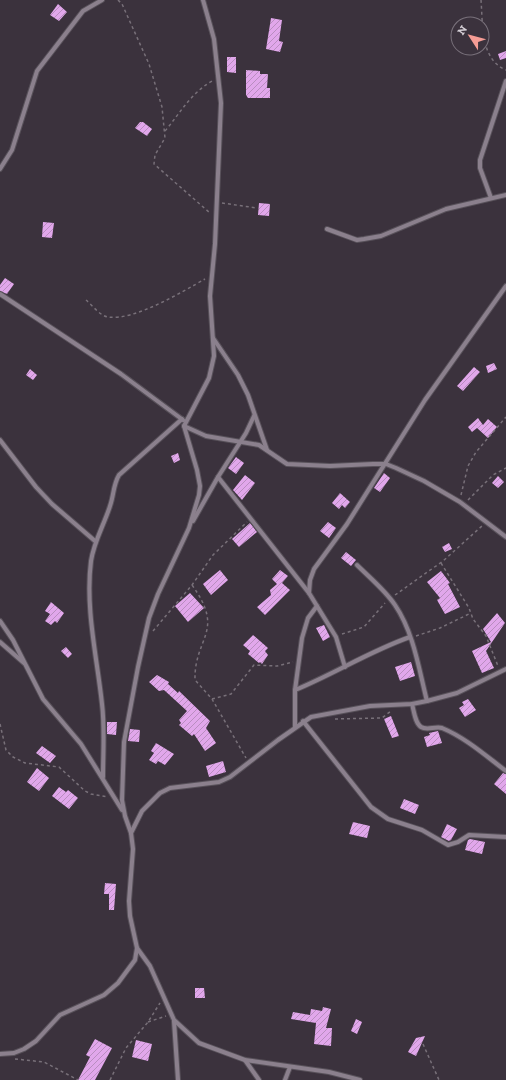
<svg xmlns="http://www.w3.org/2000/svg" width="506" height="1080" font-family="'Zilla Slab',serif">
<defs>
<pattern id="building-hatch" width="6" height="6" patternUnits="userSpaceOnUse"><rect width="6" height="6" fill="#e1a7eb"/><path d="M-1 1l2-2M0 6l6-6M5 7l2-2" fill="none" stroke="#b98dc0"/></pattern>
</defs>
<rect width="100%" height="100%" fill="#3b323d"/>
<g fill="url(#building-hatch)">
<path d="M 58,4 L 67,12 L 59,21 L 50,15 Z"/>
<path d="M 271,18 L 282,20 L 279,41 L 283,42 L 280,52 L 266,49 Z"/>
<path d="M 506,51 L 506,58 L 500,60 L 498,54 Z"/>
<path d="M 227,57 L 236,57 L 236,73 L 227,72 Z"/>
<path d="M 246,70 L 260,71 L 260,74 L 268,74 L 267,88 L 270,88 L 270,98 L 248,98 L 246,95 Z"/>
<path d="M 140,122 L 143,122 L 152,129 L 147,136 L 135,128 Z"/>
<path d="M 259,203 L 270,204 L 269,216 L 258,215 Z"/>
<path d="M 43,222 L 54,223 L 52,238 L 42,237 Z"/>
<path d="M 5,278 L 14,284 L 7,294 L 0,291 L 0,285 Z"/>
<path d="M 494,363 L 497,369 L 488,373 L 486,366 Z"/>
<path d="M 474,367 L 480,372 L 463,391 L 457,386 Z"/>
<path d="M 30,369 L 37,375 L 33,380 L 26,375 Z"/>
<path d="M 478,418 L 483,425 L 488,419 L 497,427 L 488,438 L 477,428 L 472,432 L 468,427 Z"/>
<path d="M 178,453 L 180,460 L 174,463 L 171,456 Z"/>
<path d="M 236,457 L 244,463 L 236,474 L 228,468 Z"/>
<path d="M 384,473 L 390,478 L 380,492 L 374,488 Z"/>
<path d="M 245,475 L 255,483 L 242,500 L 233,490 Z"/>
<path d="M 498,476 L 504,482 L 498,488 L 492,483 Z"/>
<path d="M 340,493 L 350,502 L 345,508 L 342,505 L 339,509 L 332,503 Z"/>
<path d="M 328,522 L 336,528 L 329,538 L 320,531 Z"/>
<path d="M 250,523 L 257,532 L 239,547 L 232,539 Z"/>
<path d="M 449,543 L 452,549 L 445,552 L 442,547 Z"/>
<path d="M 346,552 L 356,560 L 351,566 L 341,558 Z"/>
<path d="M 220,570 L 228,580 L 211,595 L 203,584 Z"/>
<path d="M 280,570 L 288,576 L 282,583 L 290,590 L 265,615 L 257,607 L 271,595 L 270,590 L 277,584 L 272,579 Z"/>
<path d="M 441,571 L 450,583 L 448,584 L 460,607 L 445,614 L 437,600 L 440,598 L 427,582 Z"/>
<path d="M 190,593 L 204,608 L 188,622 L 175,606 Z"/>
<path d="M 51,602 L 64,613 L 57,623 L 55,621 L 51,625 L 45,621 L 50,614 L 45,611 Z"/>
<path d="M 497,613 L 505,623 L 486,651 L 494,668 L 482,673 L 472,651 L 491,642 L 483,629 Z"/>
<path d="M 324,625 L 330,637 L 323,641 L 316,628 Z"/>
<path d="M 253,635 L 268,648 L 265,651 L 268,655 L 262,664 L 260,662 L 259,663 L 248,654 L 250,651 L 243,645 Z"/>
<path d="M 66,647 L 72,654 L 68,658 L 61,651 Z"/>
<path d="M 411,662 L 415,676 L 400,681 L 395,667 Z"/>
<path d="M 157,675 L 169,682 L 168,684 L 178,693 L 179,691 L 210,721 L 206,728 L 216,743 L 205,751 L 194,734 L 192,736 L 179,725 L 181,723 L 179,720 L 187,711 L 164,690 L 159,691 L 149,682 Z"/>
<path d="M 468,699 L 476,710 L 465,717 L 459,708 L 464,705 L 462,702 Z"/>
<path d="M 391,716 L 399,736 L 392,738 L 384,719 Z"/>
<path d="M 107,722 L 117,722 L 116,735 L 107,734 Z"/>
<path d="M 130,729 L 140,730 L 139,742 L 128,741 Z"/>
<path d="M 438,731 L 442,743 L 427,747 L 424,737 L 430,735 L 429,733 Z"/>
<path d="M 156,743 L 174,754 L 165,765 L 158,761 L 156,764 L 149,760 L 154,753 L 151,751 Z"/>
<path d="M 42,746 L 56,756 L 50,763 L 36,753 Z"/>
<path d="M 223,761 L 226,772 L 209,777 L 206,766 Z"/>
<path d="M 37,768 L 49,778 L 39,791 L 27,782 Z"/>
<path d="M 503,773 L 506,774 L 506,794 L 494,784 Z"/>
<path d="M 59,787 L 66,792 L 68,790 L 78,798 L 69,809 L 52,796 Z"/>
<path d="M 404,799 L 419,805 L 415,814 L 400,808 Z"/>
<path d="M 353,822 L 370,826 L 367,838 L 349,834 Z"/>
<path d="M 447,824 L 457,829 L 451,840 L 449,841 L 441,837 Z"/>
<path d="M 470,839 L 485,842 L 482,854 L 465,850 L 468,840 Z"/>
<path d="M 105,883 L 116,884 L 114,910 L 109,910 L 109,894 L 104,894 Z"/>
<path d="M 195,988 L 204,988 L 205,998 L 195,998 Z"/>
<path d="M 323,1007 L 331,1009 L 326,1028 L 332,1028 L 331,1046 L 314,1044 L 316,1023 L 291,1019 L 293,1012 L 310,1015 L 311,1009 L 322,1011 Z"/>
<path d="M 356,1019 L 362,1022 L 357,1034 L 351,1031 Z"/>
<path d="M 425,1036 L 416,1056 L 408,1052 L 416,1038 Z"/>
<path d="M 95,1039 L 112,1048 L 95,1080 L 78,1080 L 90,1057 L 86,1055 Z"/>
<path d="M 136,1040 L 152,1044 L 148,1061 L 132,1057 Z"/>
</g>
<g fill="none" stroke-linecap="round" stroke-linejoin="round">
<g stroke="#58515a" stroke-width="6">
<g id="street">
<path d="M 0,169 L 12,150 L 37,71 L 83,11 L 102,0"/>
<path d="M 491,198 L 480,168 L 480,160 L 506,81"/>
<path d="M 327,229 L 357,240 L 364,239 L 381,236 L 446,209 L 506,195"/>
<path d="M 0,294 L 121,374 L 183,420"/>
<path d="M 213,338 L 238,375 L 248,395 L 267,450"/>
<path d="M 184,426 L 206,436 L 259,445 L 287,464 L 330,466 L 373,464 L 386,464 L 396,468 L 424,481 L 460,502 L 506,537"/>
<path d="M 0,440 L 36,487 L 52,504 L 95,541"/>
<path d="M 218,477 L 309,593"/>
<path d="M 193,521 L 218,477 L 246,433 L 254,416"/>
<path d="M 357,565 C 370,578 385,590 395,605 C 414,633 419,670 427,701"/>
<path d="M 0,621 L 13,640 L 43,699 L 81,744 L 122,810"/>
<path d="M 0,642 L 24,663"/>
<path d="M 345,667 L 336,637 L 309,593 L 310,580 L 314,569 L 347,524 L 425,400 L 506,286"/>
<path d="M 295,690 C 334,674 370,651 410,637"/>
<path d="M 412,704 C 414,711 415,723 421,727 C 427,731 435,726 442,728 C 466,738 486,756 506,771"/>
<path d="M 303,721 L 371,807 L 388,819 L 422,830 L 448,845 L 458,842 L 469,835 L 506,837"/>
<path d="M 295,727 L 295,690 L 302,638 L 308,618 L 317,606"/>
<path d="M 103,777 C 103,753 105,728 102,704 C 97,657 85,608 91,561 C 94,541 104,525 110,506 C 114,495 113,485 119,475 L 182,419"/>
<path d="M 131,833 L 142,811 L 160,793 L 170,788 L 219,782 L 230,777 L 278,740 L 311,717 L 370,706 L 412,704 L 427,701 L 457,693 L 506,669"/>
<path d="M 137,948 L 150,966 L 174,1020 L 199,1043 L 245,1060 L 329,1072 L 360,1080"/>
<path d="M 174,1021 L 178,1080"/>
<path d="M 0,1054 L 14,1053 L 24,1049 L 36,1041 L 60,1015 L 104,995 L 118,983 L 135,960 L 137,948 L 130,916 L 129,901 L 133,849 L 131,833 L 125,816 L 122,800 L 124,742 L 138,667 L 149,618 L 158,594 L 189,528 L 199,495 L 200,486 L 197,470 L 184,426 L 209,378 L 214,356 L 210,296 L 215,244 L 221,103 L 214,39 L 203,0"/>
<path d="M 245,1060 L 259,1080"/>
<path d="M 285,1080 L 290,1067"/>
</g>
</g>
<g stroke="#787079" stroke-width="1.5" stroke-dasharray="3 3" stroke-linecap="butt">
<path d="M 118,0 L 122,4 L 149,64 L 162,107 L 165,138 L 155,155 L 154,164 L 210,213"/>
<path d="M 481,0 C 483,25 480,59 506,70"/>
<path d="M 165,131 C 181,112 190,94 212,81"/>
<path d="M 222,203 L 257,208"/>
<path d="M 86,300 C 92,305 100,316 108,317 C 134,321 182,292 205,279"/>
<path d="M 461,495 L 468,466 L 476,452 L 506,417"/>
<path d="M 468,500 L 493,475 L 506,468"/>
<path d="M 441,563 L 469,608 L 473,619 L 486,636 L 498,666"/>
<path d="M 192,585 C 226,632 194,637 195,680 L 212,699 L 246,758"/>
<path d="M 395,595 L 443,561 L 482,526"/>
<path d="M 153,631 L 192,585 L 213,555 L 247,522"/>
<path d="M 342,634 L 364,627 L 385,603"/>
<path d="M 416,636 L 440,628 L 471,613"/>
<path d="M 212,699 L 231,694 L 254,665 L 277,666 L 293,662"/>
<path d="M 335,719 L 382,718 L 391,711"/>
<path d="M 0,724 L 6,750 L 13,757 L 25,763 L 59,767 L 85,791 L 91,794 L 108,797"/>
<path d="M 148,1022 L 166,1016"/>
<path d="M 423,1044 L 439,1080"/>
<path d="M 15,1059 L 44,1062 L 78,1080"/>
<path d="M 110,1080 L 126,1048 L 148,1022 L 160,1003"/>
</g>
<use href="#street" stroke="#8b808d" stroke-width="4"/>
</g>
<g transform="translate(470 36) rotate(306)"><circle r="19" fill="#3b323d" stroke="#79717b"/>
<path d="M0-3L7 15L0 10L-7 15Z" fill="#f59c95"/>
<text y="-6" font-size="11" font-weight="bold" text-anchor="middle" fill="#d6d0d7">N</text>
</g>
</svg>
